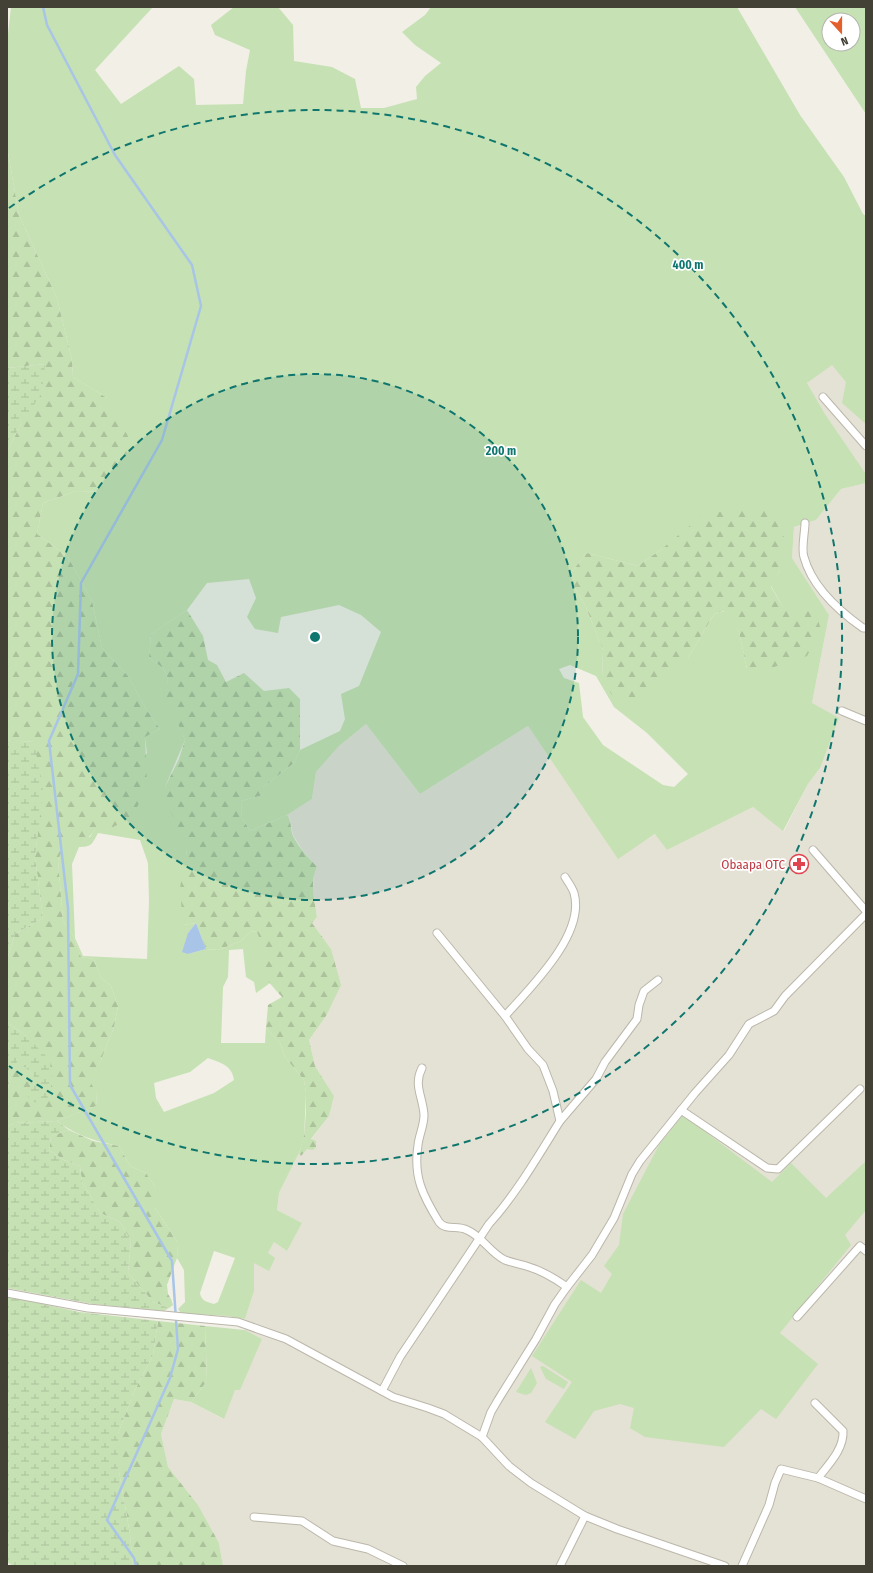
<svg xmlns="http://www.w3.org/2000/svg" width="873" height="1573" font-family="'Fira Sans Condensed',sans-serif">
<defs>
<pattern id="forest-firs" width="22" height="20" patternUnits="userSpaceOnUse"><rect width="22" height="20" fill="#c6e1b3"/><path d="M5 1l3.5 6h-7zM16 11l3.5 6h-7z" fill="#abc29b"/></pattern>
<pattern id="wetland-marsh" width="20" height="14" patternUnits="userSpaceOnUse"><rect width="20" height="14" fill="#c6e1b3"/><path d="M1 5h8M5 5V1M11 12h8M15 12V8" fill="none" stroke="#abc29b"/></pattern>
</defs>
<rect width="100%" height="100%" fill="#f1efe6"/>
<g fill="#e4e1d5">
<path d="M 866,339 L 866,474 L 825,414 L 807,383 Z"/>
<path d="M 866,483 L 866,1566 L 223,1566 L 219,1543 L 198,1505 L 168,1467 L 161,1434 L 174,1399 L 191,1402 L 223,1419 L 235,1390 L 262,1339 L 245,1330 L 245,1319 L 254,1291 L 254,1263 L 268,1253 L 274,1242 L 287,1251 L 302,1223 L 277,1210 L 279,1193 L 299,1153 L 301,1155 L 311,1140 L 329,1116 L 334,1096 L 315,1066 L 309,1040 L 326,1016 L 331,949 L 312,923 L 317,917 L 313,890 L 314,872 L 317,867 L 304,852 L 293,835 L 290,819 L 287,815 L 312,799 L 316,772 L 339,746 L 366,724 L 420,794 L 528,726 L 618,858 L 656,834 L 667,850 L 753,807 L 784,831 L 808,784 L 820,768 L 812,703 L 829,615 L 792,558 L 794,527 L 816,520 L 841,489 Z"/>
</g>
<g fill="#c6e1b3" fill-rule="evenodd">
<path d="M 11,7 L 153,7 L 95,70 L 121,104 L 179,66 L 194,79 L 196,105 L 243,104 L 246,71 L 250,50 L 215,35 L 211,25 L 234,7 L 278,7 L 293,25 L 294,61 L 332,67 L 355,79 L 361,108 L 384,108 L 417,99 L 416,87 L 425,76 L 441,63 L 415,45 L 402,32 L 425,15 L 431,7 L 737,7 L 800,115 L 844,177 L 863,214 L 866,216 L 866,424 L 842,403 L 846,382 L 832,365 L 807,383 L 825,414 L 866,474 L 866,483 L 841,489 L 816,520 L 794,527 L 792,558 L 829,615 L 812,703 L 839,718 L 820,768 L 808,784 L 783,831 L 753,807 L 667,850 L 655,834 L 618,859 L 528,726 L 420,794 L 366,724 L 339,746 L 316,772 L 312,799 L 287,815 L 250,831 L 242,818 L 241,801 L 263,795 L 263,787 L 294,763 L 300,750 L 340,731 L 345,719 L 341,694 L 359,686 L 381,632 L 361,615 L 339,605 L 281,617 L 278,633 L 255,629 L 247,617 L 256,598 L 249,579 L 207,583 L 187,610 L 151,634 L 149,658 L 163,668 L 168,679 L 166,694 L 185,740 L 165,787 L 187,849 L 185,865 L 183,925 L 196,923 L 188,933 L 188,954 L 206,949 L 218,950 L 241,941 L 251,931 L 257,932 L 261,939 L 263,970 L 270,983 L 256,993 L 254,982 L 246,977 L 243,949 L 229,950 L 228,977 L 223,987 L 221,1043 L 265,1043 L 266,1028 L 280,1043 L 285,1057 L 304,1080 L 306,1093 L 304,1137 L 299,1153 L 279,1193 L 277,1210 L 302,1223 L 287,1251 L 274,1242 L 268,1253 L 275,1258 L 269,1271 L 254,1263 L 254,1291 L 245,1319 L 227,1316 L 181,1313 L 178,1309 L 185,1302 L 184,1270 L 177,1258 L 178,1243 L 155,1208 L 155,1187 L 146,1173 L 130,1166 L 119,1146 C 94,1141 78,1136 57,1121 L 96,1106 L 97,1093 L 89,1082 L 101,1060 L 114,1027 L 118,1006 L 111,986 L 101,978 L 94,959 L 81,957 L 73,935 L 63,921 L 58,860 L 67,838 L 90,837 L 147,753 L 145,737 L 160,729 L 146,709 L 128,676 L 102,648 L 92,601 L 68,557 L 37,534 L 43,503 L 76,491 L 102,492 L 107,398 L 73,377 L 72,360 L 57,298 L 19,215 L 7,147 L 7,43 ZM 663,548 L 780,570 L 771,586 L 783,607 L 814,608 L 747,669 L 739,632 L 725,611 L 714,614 L 688,658 L 602,679 L 603,650 L 586,607 L 568,576 L 587,553 L 638,566 ZM 570,665 L 596,676 L 614,707 L 647,733 L 688,774 L 674,787 L 663,785 L 603,745 L 583,717 L 579,683 L 564,678 L 559,669 ZM 98,833 L 140,840 L 148,863 L 149,901 L 147,959 L 83,956 L 75,938 L 72,864 L 79,847 C 92,847 92,844 98,833 ZM 208,1058 C 221,1063 232,1065 234,1080 L 214,1093 L 164,1112 L 156,1098 L 154,1083 L 190,1072 ZM 214,1251 L 235,1258 L 218,1302 L 214,1304 C 207,1302 201,1301 200,1293 Z"/>
<path d="M 795,7 L 866,7 L 866,114 ZM 829,20 L 853,20 L 853,44 L 829,44 Z"/>
<path d="M 683,1115 L 772,1182 L 791,1163 L 826,1198 L 866,1161 L 866,1210 L 845,1235 L 851,1245 L 780,1333 L 818,1364 L 776,1419 L 761,1409 L 724,1447 L 645,1437 L 630,1428 L 634,1408 L 620,1404 L 594,1411 L 575,1439 L 545,1422 L 572,1382 L 532,1356 L 581,1280 L 601,1293 L 612,1274 L 604,1266 L 619,1245 L 623,1214 L 659,1145 Z"/>
<path d="M 205,1326 L 245,1330 L 262,1339 L 240,1390 L 235,1390 L 224,1419 L 191,1402 L 207,1381 Z"/>
<path d="M 543,1366 L 568,1382 L 564,1389 L 546,1379 L 540,1367 Z"/>
<path d="M 531,1368 L 537,1383 L 531,1393 L 526,1395 L 516,1392 Z"/>
</g>
<g fill="url(#forest-firs)">
<path d="M 7,147 L 19,215 L 57,298 L 72,360 L 73,377 L 107,398 L 130,440 L 122,471 L 102,492 L 76,491 L 43,503 L 37,534 L 68,557 L 92,601 L 102,648 L 128,676 L 146,709 L 160,729 L 145,737 L 147,784 L 133,817 L 109,829 L 97,827 C 88,840 83,843 67,839 L 58,860 L 63,921 L 73,935 L 81,957 L 94,959 L 101,978 L 111,986 L 118,1006 L 114,1027 L 101,1060 L 90,1082 L 97,1093 L 96,1106 L 57,1121 L 14,1123 L 7,1127 L 7,1092 L 11,1076 L 18,1059 L 34,1076 L 46,1102 L 26,1036 L 7,1022 L 7,960 L 15,934 L 43,918 L 35,857 L 38,830 L 34,742 L 7,740 L 7,452 L 21,424 L 45,364 L 7,368 Z"/>
<path d="M 768,506 L 785,539 L 780,570 L 771,587 L 783,607 L 814,607 L 821,630 L 807,656 L 774,667 L 747,669 L 739,632 L 724,611 L 714,614 L 688,658 L 641,699 L 612,695 L 602,679 L 603,650 L 586,607 L 568,576 L 587,553 L 638,566 L 663,548 L 704,514 Z"/>
<path d="M 187,610 L 203,636 L 208,660 L 217,665 L 226,682 L 244,673 L 264,691 L 289,688 L 300,699 L 300,750 L 294,763 L 263,787 L 263,795 L 241,801 L 242,818 L 250,831 L 287,815 C 292,821 290,829 293,836 C 299,848 309,858 317,867 C 309,882 315,901 317,917 L 312,923 L 331,949 L 341,985 L 326,1016 L 309,1040 L 315,1066 L 334,1096 L 329,1116 L 311,1139 L 316,1141 L 316,1147 L 313,1150 L 307,1149 L 301,1156 L 299,1153 L 304,1136 L 306,1112 L 306,1093 L 304,1080 L 285,1057 L 280,1043 L 266,1028 L 268,1005 L 282,997 C 275,989 265,979 262,969 C 260,956 263,944 257,932 L 251,931 L 241,941 L 218,950 L 206,949 L 196,923 L 183,925 L 180,888 L 187,850 L 179,828 L 168,807 L 165,787 L 179,759 L 185,740 L 165,694 L 168,679 L 163,668 L 149,658 L 151,634 Z"/>
<path d="M 69,1130 L 93,1141 L 119,1146 L 130,1166 L 146,1173 L 155,1187 L 155,1208 L 178,1243 L 177,1258 L 167,1285 L 168,1294 L 171,1299 L 173,1305 L 169,1308 L 153,1302 L 128,1273 L 131,1241 L 120,1222 L 100,1213 L 82,1182 L 80,1166 L 64,1160 L 49,1150 L 51,1136 Z"/>
<path d="M 158,1321 L 205,1326 L 207,1381 L 191,1402 L 174,1399 L 161,1434 L 168,1467 L 198,1505 L 219,1543 L 223,1566 L 133,1566 L 130,1534 L 118,1466 L 118,1434 L 133,1394 L 153,1355 Z"/>
</g>
<g fill="url(#wetland-marsh)">
<path d="M 45,364 L 42,393 L 21,424 L 7,452 L 7,368 Z"/>
<path d="M 7,740 L 34,742 L 43,790 L 35,857 L 43,918 L 15,934 L 7,960 Z"/>
<path d="M 7,1022 L 26,1036 L 50,1060 L 52,1083 L 46,1103 L 27,1102 L 34,1076 L 18,1060 L 11,1076 L 7,1092 Z"/>
<path d="M 57,1121 L 69,1130 L 51,1136 L 49,1150 L 64,1160 L 80,1166 L 82,1182 L 100,1213 L 120,1222 L 131,1241 L 128,1273 L 153,1302 L 169,1308 L 164,1311 L 93,1304 L 7,1288 L 7,1127 L 14,1123 Z"/>
<path d="M 7,1296 L 79,1312 L 158,1321 L 153,1355 L 133,1394 L 118,1434 L 118,1466 L 130,1534 L 133,1566 L 13,1566 L 7,1562 Z"/>
</g>
<path fill="#a8c5e8" d="M 196,923 L 206,949 L 188,954 L 182,952 L 188,933 Z"/>
<g fill="none" stroke-linecap="round" stroke-linejoin="round">
<path stroke="#a8c5e8" stroke-width="2.5" d="M 43,7 L 47,25 L 115,155 L 192,265 L 201,306 L 162,440 L 81,583 L 78,674 L 49,741 L 68,908 L 70,1085 L 172,1261 L 178,1349 L 170,1378 L 107,1520 L 134,1558 L 136,1566"/>
<g stroke="#bbb7aa" stroke-width="9">
<g id="minor">
<path d="M 823,397 L 866,446"/>
<path d="M 805,523 C 805,532 801,549 804,557 C 812,587 839,611 863,628 L 866,628"/>
<path d="M 842,711 L 866,721"/>
<path d="M 813,850 L 866,911"/>
<path d="M 505,1016 C 530,988 586,934 574,893 C 572,887 568,882 565,877"/>
<path d="M 422,1068 C 413,1085 423,1097 424,1115 C 424,1126 419,1135 418,1145 C 413,1177 423,1196 439,1222 C 446,1231 457,1225 467,1230 C 482,1236 490,1253 505,1260 C 512,1263 521,1264 529,1267 C 543,1271 554,1278 567,1287"/>
<path d="M 681,1110 L 767,1168 L 778,1169 L 860,1089"/>
<path d="M 560,1121 L 596,1079 L 605,1062 L 637,1019 L 639,1005 L 644,991 L 658,980"/>
<path d="M 7,1293 L 88,1308 L 238,1322 L 286,1339 L 393,1397 L 428,1408 L 444,1414 L 482,1437 L 509,1466 L 531,1483 L 585,1516 L 617,1529 L 725,1566"/>
<path d="M 797,1317 L 860,1246 L 866,1251"/>
<path d="M 382,1391 L 400,1357 L 489,1224 C 517,1193 538,1156 560,1121 L 553,1091 L 543,1065 L 528,1049 L 505,1016 L 437,933"/>
<path d="M 815,1403 L 843,1431 C 844,1449 829,1464 818,1478"/>
<path d="M 482,1437 L 491,1412 L 498,1400 L 536,1339 L 555,1304 L 567,1287 L 592,1255 L 614,1218 L 632,1174 L 640,1161 L 695,1093 L 729,1055 L 749,1024 L 774,1011 L 785,996 L 866,914"/>
<path d="M 254,1517 L 302,1521 L 333,1541 L 368,1549 L 403,1566"/>
<path d="M 560,1566 L 585,1516"/>
<path d="M 742,1566 L 769,1505 L 775,1483 L 781,1469 L 818,1478 L 866,1499"/>
</g>
</g>
<use href="#minor" stroke="#fff" stroke-width="7"/>
</g>
<circle cx="315" cy="637" r="263" fill="#0f766e" fill-opacity=".12"/>
<g fill="none" stroke="#0f766e" stroke-width="2" stroke-dasharray="7 5">
<circle cx="315" cy="637" r="263"/>
<path d="M9 208A527 527 0 1 1 9 1066"/>
</g>
<defs>
<g id="pharmacy-ring" transform="scale(1)"><circle r="9.5" fill="#fff" stroke="#e0444e" stroke-width="1.5"/><path d="M-2-6h4v4h4v4h-4v4h-4v-4h-4v-4h4Z" fill="#e0444e"/></g>
</defs>
<g fill-rule="evenodd">
<use href="#pharmacy-ring" x="799" y="864"/>
</g>
<g text-anchor="middle" dominant-baseline="central" stroke-width="3.5" stroke-linejoin="round" paint-order="stroke">
<g font-size="13" fill="#be3a42" stroke="#fff" text-anchor="end">
<text x="785" y="864">Obaapa OTC</text>
</g>
</g>
<circle cx="315" cy="637" r="6" fill="#0f766e" stroke="#fff" stroke-width="2"/>
<g font-size="12" text-anchor="middle" font-weight="bold" fill="#0f766e" stroke="#fff" stroke-width="3.5" stroke-linejoin="round" paint-order="stroke">
<text x="688" y="269">400 m</text>
<text x="501" y="455">200 m</text>
</g>
<rect width="873" height="1573" fill="none" stroke="#434036" stroke-width="16"/>
<g transform="translate(841 32) rotate(159)"><circle r="19" fill="#ffffff" stroke="#b4b3af"/>
<path d="M0-3L7 15L0 10L-7 15Z" fill="#e35f2b"/>
<text y="-6" font-size="11" font-weight="bold" text-anchor="middle" fill="#434036">N</text>
</g>
</svg>
